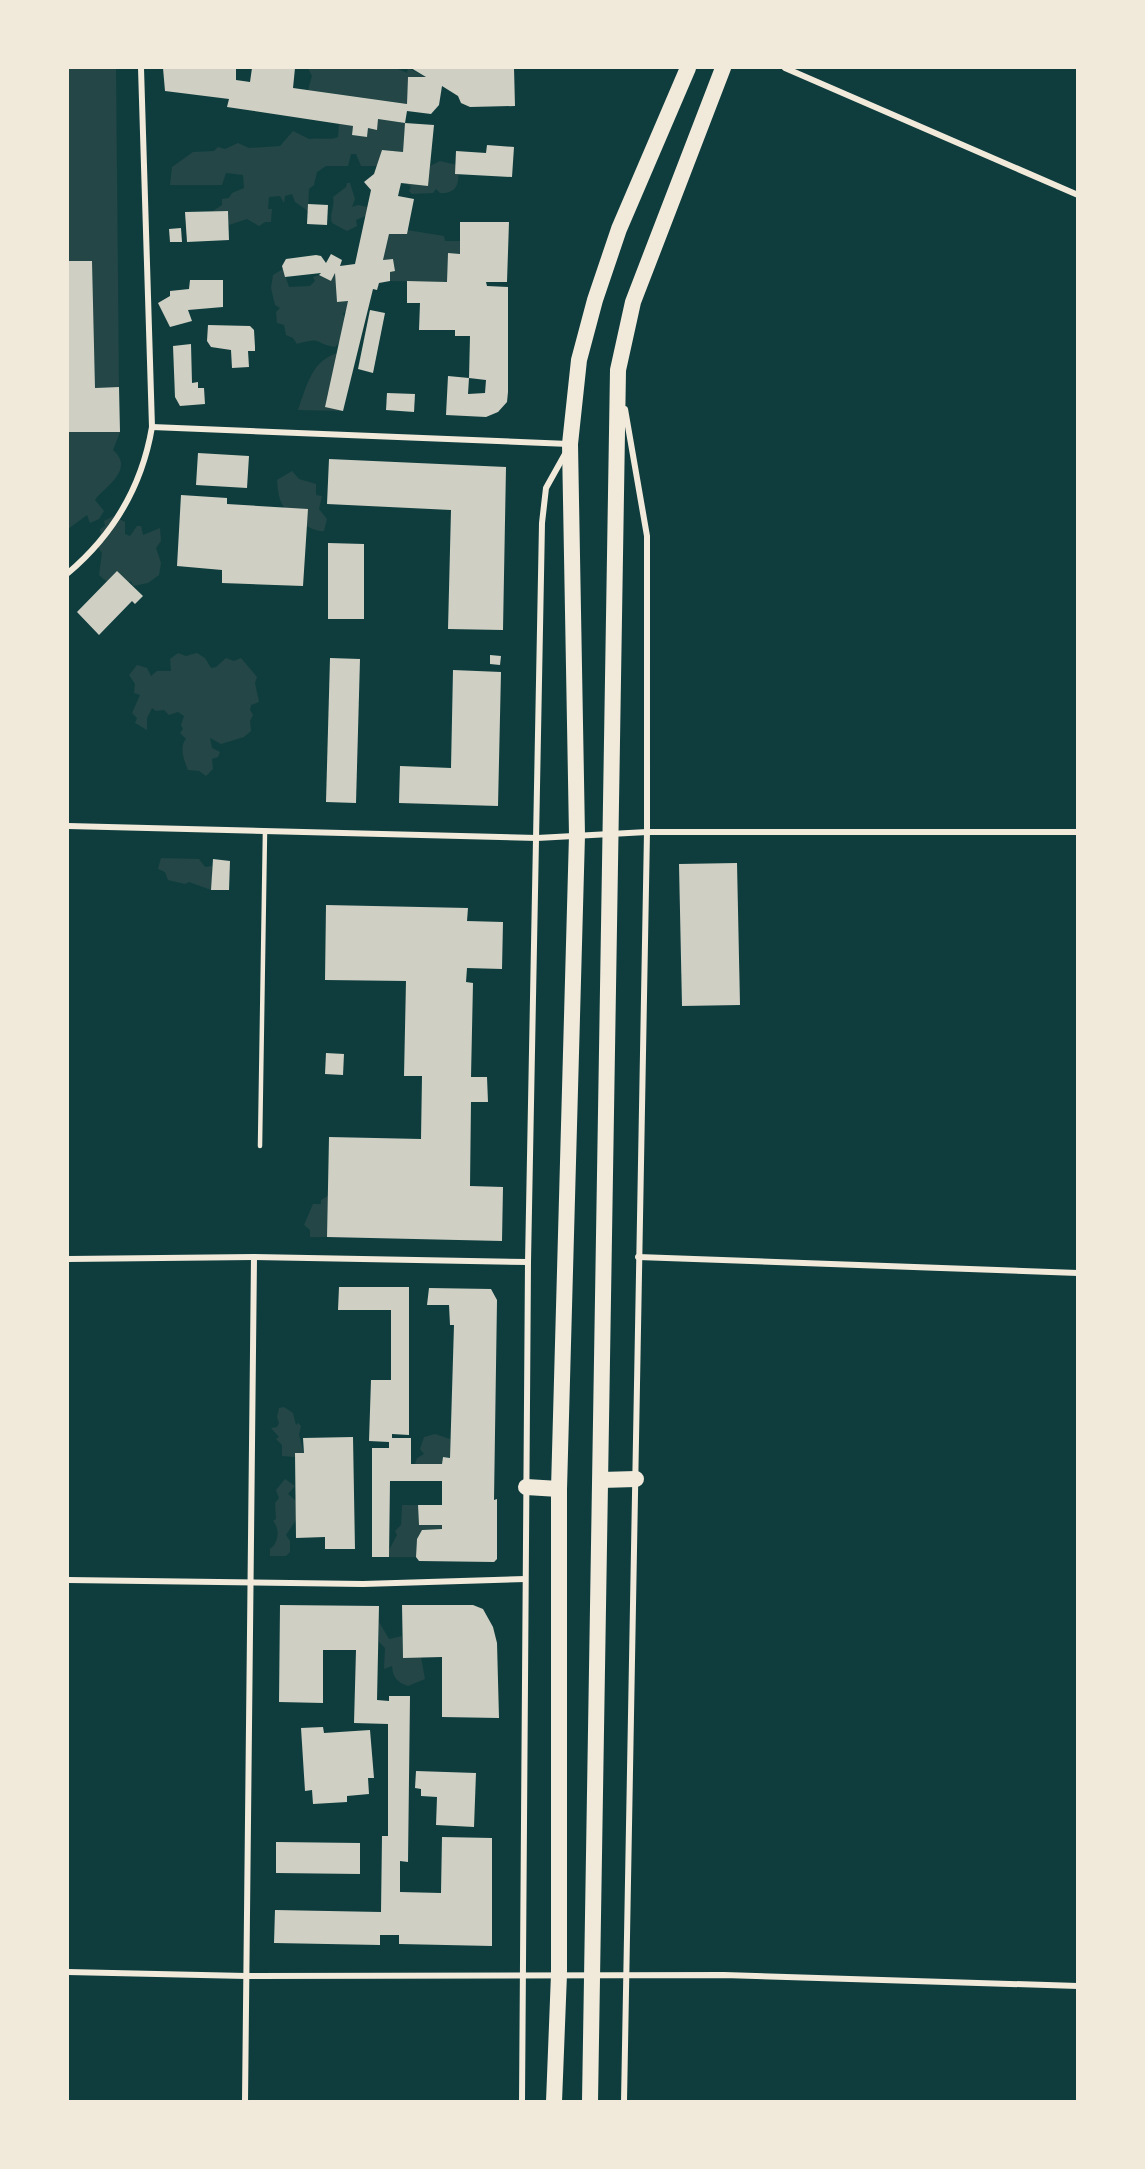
<svg xmlns="http://www.w3.org/2000/svg" width="1145" height="2169" font-family="Georgia,serif">
<rect width="100%" height="100%" fill="#0f3d3e"/>
<g fill="#244646">
<path d="M 68,68 L 116,68 L 119,387 L 95,388 L 92,261 L 68,261 Z"/>
<path d="M 308,68 L 396,68 L 407,73 L 408,68 L 426,77 L 408,77 L 407,104 L 308,90 L 312,76 Z"/>
<path d="M 378,119 L 405,123 L 403,152 L 382,150 L 378,166 L 361,166 L 356,154 L 351,154 L 348,166 L 326,166 L 317,172 L 314,185 L 309,189 L 308,211 L 295,202 L 292,194 L 285,196 L 284,203 L 280,196 L 269,197 L 268,209 L 272,209 L 271,222 L 265,222 L 259,226 L 247,219 L 229,225 L 228,211 L 213,211 L 222,205 L 222,199 L 229,198 L 232,193 L 244,188 L 243,175 L 226,173 L 222,185 L 170,185 L 172,167 L 193,152 L 214,151 L 218,147 L 225,149 L 238,143 L 249,148 L 280,146 L 293,131 L 309,139 C 319,137 328,141 338,137 L 339,123 L 353,126 L 352,135 L 367,137 L 368,128 Z"/>
<path d="M 440,161 L 457,165 C 460,181 459,194 440,193 L 436,189 L 433,193 L 412,194 L 409,191 L 411,187 L 407,184 L 422,174 L 430,172 L 430,166 Z"/>
<path d="M 347,183 L 350,183 L 355,199 L 352,207 L 358,205 L 368,207 L 366,216 L 356,220 L 357,226 L 347,231 L 332,223 C 329,214 335,207 333,197 L 346,187 Z"/>
<path d="M 407,230 L 444,236 L 445,241 L 460,241 L 460,254 L 448,254 L 447,282 L 390,281 L 390,272 L 395,270 L 393,259 L 383,260 L 389,234 L 407,234 Z"/>
<path d="M 283,269 L 289,287 L 310,286 L 315,281 L 313,277 L 319,275 L 331,281 L 335,273 L 337,302 L 348,301 L 351,311 L 343,313 C 347,324 344,340 335,347 C 313,344 325,336 297,344 L 293,338 L 286,335 L 284,325 L 277,323 L 276,312 L 280,308 L 275,305 L 271,288 L 273,275 Z"/>
<path d="M 338,353 L 325,406 L 343,411 L 298,410 C 307,385 312,360 338,353 Z"/>
<path d="M 68,432 L 120,432 L 113,450 C 136,470 103,488 95,500 L 104,511 L 99,519 L 90,523 L 87,515 L 68,529 Z"/>
<path d="M 292,471 L 299,479 L 316,484 L 316,495 L 322,496 L 319,509 L 327,519 L 324,531 C 312,533 287,514 282,504 C 278,496 278,489 277,480 Z"/>
<path d="M 114,516 L 125,522 L 125,534 L 130,536 L 137,526 L 141,526 L 143,535 L 160,528 L 161,541 L 156,548 L 161,563 L 159,575 L 148,583 L 133,586 L 131,581 C 119,587 108,584 99,575 L 102,553 L 95,543 L 101,535 L 100,529 L 105,526 L 104,521 Z"/>
<path d="M 178,653 L 186,656 L 197,653 L 205,658 L 211,668 L 216,667 L 226,658 L 234,661 L 241,658 L 257,677 L 255,683 L 259,702 L 251,705 L 250,710 L 253,715 L 250,721 L 251,731 L 244,737 L 221,744 L 210,738 L 212,748 L 220,752 L 218,757 L 212,759 L 213,769 L 206,776 L 199,771 L 188,770 C 184,761 179,746 186,739 L 180,733 L 183,729 L 181,725 L 184,716 L 178,712 L 169,715 L 164,710 L 156,711 L 152,708 L 147,718 L 147,730 L 135,723 L 137,718 L 132,713 L 140,695 L 134,693 L 135,684 L 129,675 L 137,665 L 147,668 L 151,676 L 157,671 L 171,671 L 170,659 Z"/>
<path d="M 161,858 L 199,859 L 205,867 L 212,866 L 211,890 L 189,882 L 185,884 L 168,880 L 165,872 L 158,869 Z"/>
<path d="M 328,1196 L 327,1237 L 310,1237 L 310,1230 L 304,1225 L 313,1204 L 321,1204 L 321,1200 Z"/>
<path d="M 284,1407 L 293,1413 L 296,1425 L 298,1423 L 301,1426 L 299,1435 L 304,1453 L 295,1453 L 295,1457 L 282,1456 L 282,1445 L 276,1439 L 279,1437 L 271,1428 L 277,1427 L 279,1423 L 277,1417 L 279,1408 Z"/>
<path d="M 435,1434 L 450,1439 L 450,1458 L 443,1457 L 442,1464 L 415,1464 L 417,1458 L 424,1454 L 420,1449 L 424,1437 Z"/>
<path d="M 285,1479 L 295,1486 L 288,1494 L 296,1501 L 296,1520 L 286,1535 L 290,1541 L 290,1552 L 286,1556 L 270,1556 L 270,1549 C 279,1543 280,1528 273,1521 L 276,1519 L 275,1503 L 279,1498 L 276,1490 Z"/>
<path d="M 402,1505 L 418,1505 L 419,1525 L 442,1525 L 442,1529 L 422,1530 L 417,1539 L 416,1557 L 389,1557 L 389,1550 L 397,1535 L 395,1531 L 401,1525 Z"/>
<path d="M 379,1622 L 389,1639 L 402,1636 L 403,1657 L 421,1657 L 425,1679 L 408,1686 C 397,1682 393,1678 392,1666 L 384,1669 L 385,1648 L 379,1642 Z"/>
</g>
<g fill="#cfcfc3">
<path d="M 163,68 L 236,68 L 236,80 L 250,82 L 252,68 L 295,68 L 293,88 L 407,104 L 408,77 L 426,77 L 411,68 L 514,68 L 515,106 L 470,107 L 461,103 L 458,96 L 442,86 L 439,105 L 431,114 L 407,111 L 405,123 L 378,119 L 377,130 L 368,128 L 367,137 L 352,135 L 353,126 L 227,107 L 229,99 L 165,91 Z"/>
<path d="M 405,123 L 434,125 L 428,186 L 401,183 L 398,196 L 414,199 L 407,234 L 389,234 L 383,260 L 393,259 L 395,271 L 390,272 L 390,281 L 379,283 L 377,290 L 373,289 L 343,411 L 325,407 L 348,301 L 337,302 L 335,273 L 331,281 L 319,275 L 321,273 L 285,277 L 282,266 L 286,259 L 316,255 L 321,256 L 326,263 L 331,254 L 342,260 L 340,266 L 355,264 L 371,190 L 364,182 L 374,174 L 382,150 L 403,152 Z"/>
<path d="M 487,145 L 514,147 L 512,177 L 455,174 L 456,151 L 486,153 Z"/>
<path d="M 308,204 L 328,205 L 327,225 L 307,224 Z"/>
<path d="M 228,211 L 229,240 L 187,242 L 185,212 Z"/>
<path d="M 460,222 L 509,222 L 507,282 L 486,282 L 487,286 L 508,287 L 508,392 L 507,402 L 498,412 L 486,417 L 446,415 L 448,376 L 469,378 L 468,394 L 485,393 L 486,380 L 469,378 L 470,336 L 455,336 L 455,330 L 419,330 L 420,303 L 407,303 L 407,281 L 447,282 L 448,253 L 460,254 Z"/>
<path d="M 181,228 L 182,242 L 170,242 L 169,229 Z"/>
<path d="M 68,261 L 92,261 L 95,388 L 119,387 L 120,432 L 68,432 Z"/>
<path d="M 190,280 L 223,280 L 223,307 L 188,310 L 192,321 L 170,327 L 158,303 L 170,296 L 170,291 L 189,289 Z"/>
<path d="M 370,310 L 385,313 L 373,373 L 358,369 Z"/>
<path d="M 208,325 L 250,326 L 254,330 L 255,347 L 255,351 L 248,351 L 249,367 L 232,368 L 231,350 L 211,347 L 207,341 Z"/>
<path d="M 191,344 L 192,383 L 198,382 L 198,388 L 204,388 L 205,404 L 180,406 L 175,397 L 173,346 Z"/>
<path d="M 387,393 L 415,394 L 414,412 L 386,410 Z"/>
<path d="M 198,453 L 249,456 L 247,488 L 196,485 Z"/>
<path d="M 329,459 L 506,467 L 503,630 L 448,629 L 451,510 L 327,504 Z"/>
<path d="M 181,495 L 227,498 L 227,504 L 308,509 L 303,586 L 222,583 L 222,570 L 177,566 Z"/>
<path d="M 328,543 L 364,544 L 364,619 L 328,619 Z"/>
<path d="M 117,571 L 143,596 L 135,604 L 132,601 L 99,635 L 77,612 Z"/>
<path d="M 490,655 L 501,656 L 500,665 L 490,664 Z"/>
<path d="M 330,658 L 360,659 L 356,803 L 326,802 Z"/>
<path d="M 453,670 L 501,672 L 498,806 L 399,803 L 400,766 L 451,768 Z"/>
<path d="M 213,859 L 230,861 L 229,890 L 211,890 Z"/>
<path d="M 737,863 L 740,1005 L 682,1006 L 679,864 Z"/>
<path d="M 326,905 L 468,908 L 467,921 L 503,922 L 502,969 L 467,968 L 466,982 L 473,983 L 471,1077 L 487,1077 L 488,1102 L 471,1102 L 470,1186 L 503,1187 L 502,1241 L 327,1237 L 329,1137 L 421,1139 L 422,1076 L 404,1076 L 406,981 L 325,980 Z"/>
<path d="M 326,1053 L 344,1054 L 343,1075 L 325,1074 Z"/>
<path d="M 339,1287 L 409,1287 L 409,1435 L 392,1434 L 392,1438 L 411,1438 L 411,1464 L 442,1464 L 443,1457 L 450,1458 L 454,1325 L 450,1325 L 449,1305 L 427,1305 L 429,1288 L 491,1289 L 497,1300 L 494,1500 L 497,1499 L 497,1559 L 494,1562 L 419,1561 L 416,1557 L 417,1539 L 422,1530 L 442,1529 L 442,1525 L 419,1525 L 418,1505 L 442,1505 L 442,1481 L 390,1481 L 389,1557 L 372,1557 L 372,1448 L 389,1448 L 389,1442 L 369,1441 L 371,1380 L 391,1380 L 391,1310 L 338,1310 Z"/>
<path d="M 353,1437 L 355,1549 L 325,1549 L 325,1537 L 296,1538 L 295,1453 L 304,1453 L 303,1438 Z"/>
<path d="M 280,1605 L 379,1606 L 377,1700 L 389,1701 L 389,1696 L 410,1696 L 408,1862 L 400,1861 L 400,1892 L 441,1893 L 442,1837 L 492,1838 L 492,1946 L 399,1944 L 399,1935 L 380,1935 L 380,1945 L 274,1943 L 275,1910 L 381,1912 L 382,1836 L 388,1836 L 388,1724 L 354,1723 L 356,1650 L 323,1650 L 323,1703 L 279,1702 Z"/>
<path d="M 402,1605 L 473,1605 L 483,1609 L 493,1627 L 497,1643 L 499,1718 L 442,1717 L 442,1657 L 403,1658 Z"/>
<path d="M 323,1727 L 324,1733 L 370,1730 L 374,1778 L 368,1778 L 369,1794 L 347,1796 L 347,1802 L 313,1804 L 312,1790 L 305,1791 L 301,1728 Z"/>
<path d="M 416,1771 L 476,1773 L 474,1827 L 436,1825 L 437,1797 L 421,1796 L 421,1789 L 415,1788 Z"/>
<path d="M 276,1842 L 360,1843 L 360,1874 L 276,1873 Z"/>
</g>
<g fill="none" stroke-linecap="round" stroke-linejoin="round">
<path stroke="#f1e9da" stroke-width="4.5" d="M 260,1146 L 265,831"/>
<g stroke="#f1e9da" stroke-width="6">
<path d="M 785,68 L 1078,195"/>
<path d="M 152,427 L 569,444"/>
<path d="M 68,573 C 113,535 142,486 152,427 L 141,68"/>
<path d="M 68,826 L 537,838 L 647,832 L 1078,832"/>
<path d="M 638,1257 L 1078,1273"/>
<path d="M 68,1259 L 254,1257 L 528,1262"/>
<path d="M 68,1580 L 363,1584 L 525,1579"/>
<path d="M 68,1972 L 246,1976 L 724,1975 L 1078,1986"/>
<path d="M 245,2102 L 254,1257"/>
<path d="M 522,2102 L 528,1262 L 542,523 L 546,488 L 565,454"/>
<path d="M 624,2102 L 647,832 L 647,536 L 625,409"/>
</g>
<g stroke="#f1e9da" stroke-width="16">
<path d="M 601,1480 L 636,1479"/>
<path d="M 526,1487 L 559,1489"/>
<path d="M 554,2102 L 559,1974 L 559,1489 L 577,835 L 570,444 L 579,360 L 595,300 L 619,229 L 688,68"/>
<path d="M 590,2102 L 618,370 L 633,302 L 723,68"/>
</g>
</g>
<rect width="1145" height="2169" fill="none" stroke="#f1e9da" stroke-width="138"/>
</svg>
